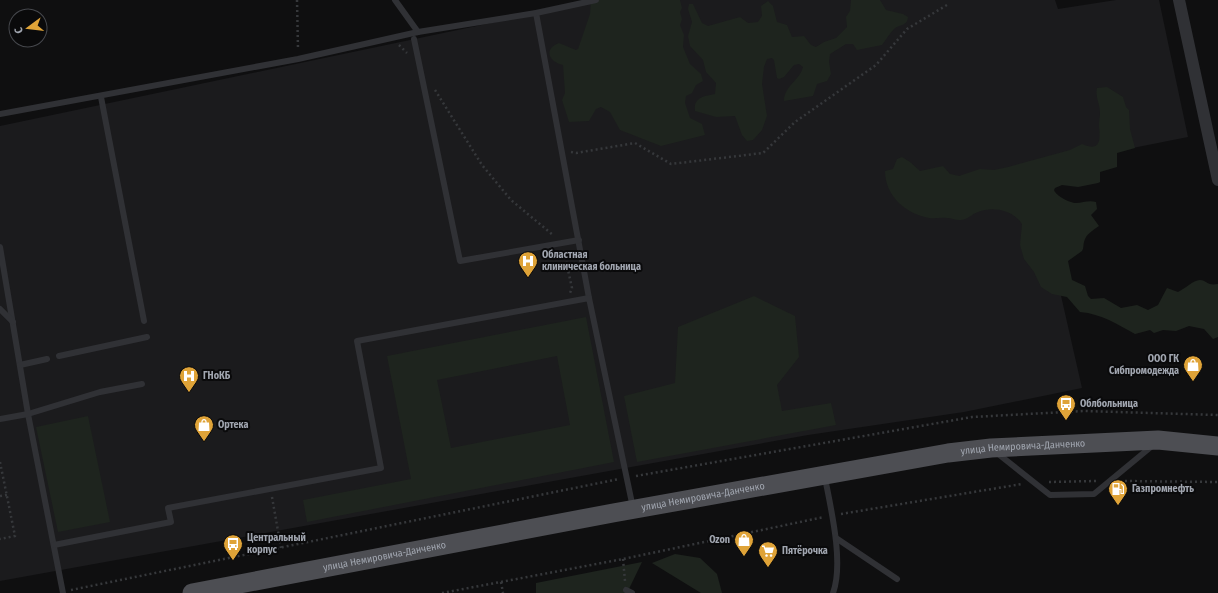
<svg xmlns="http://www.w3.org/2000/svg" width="1218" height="593" font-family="'Fira Sans Condensed',sans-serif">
<rect width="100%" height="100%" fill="#0f0f10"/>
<path fill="#1b1b1d" d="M 600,0 L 1055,0 L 1058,9 L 1116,0 L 1159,0 L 1188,137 L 1032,168 L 1082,388 L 964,412 L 808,435 L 0,581 L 0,126 Z"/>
<g fill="#1e241e" fill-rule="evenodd">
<path d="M 591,0 L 680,0 L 682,8 L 680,12 L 682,19 L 680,25 L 684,35 L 683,47 L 690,64 L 701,74 L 703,81 L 696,85 L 692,93 L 686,96 L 685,103 L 690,118 L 702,124 L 705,135 L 661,146 L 620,130 L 610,112 L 601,107 L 596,109 L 589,121 L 569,122 L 562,100 L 565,93 L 563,65 C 549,62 543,49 559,43 L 576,50 L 578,49 L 590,14 Z"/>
<path d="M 851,0 L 880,0 L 886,10 L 903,14 L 908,17 C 907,27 899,24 894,29 C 889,34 886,40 882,45 L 857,50 L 853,44 L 846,44 L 830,54 L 829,62 L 831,74 L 827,81 L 817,84 L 813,96 L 784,101 C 784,86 800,80 803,67 L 799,64 L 794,65 L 784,77 L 779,79 L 777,78 L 774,60 L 772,58 L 767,59 L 764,67 L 762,84 L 767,116 L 762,130 L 753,140 L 747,141 L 742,135 L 735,116 L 716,117 L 695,111 C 693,97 705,96 715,94 L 716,83 L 706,72 L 703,60 L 690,46 L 688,36 L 692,22 L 688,9 L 689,4 L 693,4 L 702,23 L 708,26 L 740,17 L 748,23 L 758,22 L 762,16 L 761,6 L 768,1 L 773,6 L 777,22 L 787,25 L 792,37 L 804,36 L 811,45 L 816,47 L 824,42 L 836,38 L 847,27 L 846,17 L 850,11 Z"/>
<path d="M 1107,87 L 1123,97 L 1126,107 L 1129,110 L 1130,129 L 1135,148 L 1117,153 L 1117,167 L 1100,172 L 1100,182 L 1098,183 L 1078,187 L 1062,185 L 1055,188 L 1054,190 C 1056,196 1070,203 1076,203 C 1083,203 1088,200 1096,202 L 1097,209 L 1091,215 L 1099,226 C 1092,231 1086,234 1084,242 C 1083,245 1084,248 1082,251 L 1068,261 L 1072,280 L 1085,286 L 1088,296 L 1091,299 L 1104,298 L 1121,308 L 1137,305 L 1148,310 L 1158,305 L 1167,288 L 1178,292 C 1185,289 1193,280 1200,280 C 1207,280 1206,286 1218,284 L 1218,337 L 1213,339 L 1204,329 L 1189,326 L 1176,331 L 1163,330 L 1154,333 L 1150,330 L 1135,334 C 1117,324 1102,314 1080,312 L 1067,297 L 1052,294 L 1041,287 L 1034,272 L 1024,259 L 1020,245 L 1022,224 C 1013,210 993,206 978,212 C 971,214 967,221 959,220 C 955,220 951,218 947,218 C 941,217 935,219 929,218 C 906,214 885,196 885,171 L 893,169 L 897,159 L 902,157 L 910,162 L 920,171 L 943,166 L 950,174 L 959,176 L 980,169 L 994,170 L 1008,167 L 1070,150 L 1082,144 C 1102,153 1100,138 1099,125 C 1099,121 1100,117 1100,113 C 1100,104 1095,97 1097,88 Z"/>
<path d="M 754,296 L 795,316 L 799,357 L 777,385 L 782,411 L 831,403 L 836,425 L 637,462 L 624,396 L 675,383 L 678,327 Z"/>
<path d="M 586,317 L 614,462 L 307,522 L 303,500 L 411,479 L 387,356 ZM 557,356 L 570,425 L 451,448 L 437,380 Z"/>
<path d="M 88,416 L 110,522 L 58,532 L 36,427 Z"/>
<path d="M 675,554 L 700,558 L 717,574 L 722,593 L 701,593 L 652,563 Z"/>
<path d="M 642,562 L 627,593 L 536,593 L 536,583 Z"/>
</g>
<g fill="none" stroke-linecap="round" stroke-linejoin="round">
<g stroke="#36383b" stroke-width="2.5" stroke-dasharray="2 3" stroke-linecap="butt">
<path d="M 297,0 L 298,49"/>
<path d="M 399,45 L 407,53"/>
<path d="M 435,90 L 482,165 L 511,200 L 553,235"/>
<path d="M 571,152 L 576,153 L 635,143 L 671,164 L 763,153 L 795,122 L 876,65 L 907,29 L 947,5"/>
<path d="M 564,252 L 572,288 L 570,293"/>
<path d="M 0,462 L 15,536 L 0,539"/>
<path d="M 636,476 L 972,417 L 1084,411 L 1218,415"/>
<path d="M 1125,481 L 1218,482"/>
<path d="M 1049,482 L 1096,481"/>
<path d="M 0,496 L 7,495"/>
<path d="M 272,497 L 281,548"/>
<path d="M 841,514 L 1022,484"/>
<path d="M 623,559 L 625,581"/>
<path d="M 501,582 L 503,593"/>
<path d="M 71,590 L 619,479"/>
<path d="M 442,593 L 623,559 L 824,517"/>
</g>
<g stroke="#303135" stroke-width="6">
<path d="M 395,0 L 418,32"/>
<path d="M 536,13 L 589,298"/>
<path d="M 414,39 L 460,261 L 579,240"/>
<path d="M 101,97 L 144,321"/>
<path d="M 0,114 L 298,59 L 418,32 L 536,13 L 596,0"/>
<path d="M 0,247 L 28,414 L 63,593"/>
<path d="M 0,309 L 13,322"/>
<path d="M 59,356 L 147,337"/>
<path d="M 20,365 L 47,359"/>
<path d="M 0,419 L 28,414 L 100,392 L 142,384"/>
<path d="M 997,453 L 1050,495 L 1094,494 L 1152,446"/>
<path d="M 825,478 C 831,509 844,563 833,593"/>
<path d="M 836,538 L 897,579"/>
<path d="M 54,545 L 171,522 L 168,508 L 381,468 L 357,341 L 589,298 L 633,508"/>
<path d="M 626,590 L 632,593"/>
</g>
<path stroke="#303135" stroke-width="12" d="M 1179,0 L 1218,180"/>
<path stroke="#4d4e53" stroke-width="19" id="s1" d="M 192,593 L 613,513 L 948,453 L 991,448 L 1158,440 L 1218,446"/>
</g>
<defs>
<g id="hospital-pin" transform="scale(1)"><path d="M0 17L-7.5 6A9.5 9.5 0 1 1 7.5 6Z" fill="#dfa338" stroke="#0a0a0b"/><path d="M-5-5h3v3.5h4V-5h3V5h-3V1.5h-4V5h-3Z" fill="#fff"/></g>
<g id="shop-pin" transform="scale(1)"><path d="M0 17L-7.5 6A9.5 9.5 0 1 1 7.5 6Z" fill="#dfa338" stroke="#0a0a0b"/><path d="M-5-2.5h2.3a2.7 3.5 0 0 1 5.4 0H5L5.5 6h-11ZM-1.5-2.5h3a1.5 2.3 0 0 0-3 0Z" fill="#fff"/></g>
<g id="bus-pin" transform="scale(1)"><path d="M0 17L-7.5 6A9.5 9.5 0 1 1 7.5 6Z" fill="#dfa338" stroke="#0a0a0b"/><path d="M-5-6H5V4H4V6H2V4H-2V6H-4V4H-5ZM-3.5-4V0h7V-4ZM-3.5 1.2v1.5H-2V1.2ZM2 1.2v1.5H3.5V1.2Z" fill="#fff"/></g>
<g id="fuel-pin" transform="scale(1)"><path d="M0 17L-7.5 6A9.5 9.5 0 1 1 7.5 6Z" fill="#dfa338" stroke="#0a0a0b"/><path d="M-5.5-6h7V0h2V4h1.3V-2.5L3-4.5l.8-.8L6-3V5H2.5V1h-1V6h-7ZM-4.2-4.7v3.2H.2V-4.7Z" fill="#fff"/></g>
<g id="supermarket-pin" transform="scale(1)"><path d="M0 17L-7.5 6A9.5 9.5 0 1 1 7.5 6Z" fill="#dfa338" stroke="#0a0a0b"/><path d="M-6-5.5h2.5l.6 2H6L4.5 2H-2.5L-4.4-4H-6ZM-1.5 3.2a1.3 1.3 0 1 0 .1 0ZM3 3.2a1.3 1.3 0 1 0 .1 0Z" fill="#fff"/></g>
</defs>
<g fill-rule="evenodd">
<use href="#hospital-pin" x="528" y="261"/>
<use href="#shop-pin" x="1193" y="365"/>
<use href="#hospital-pin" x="189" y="376"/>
<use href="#bus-pin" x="1066" y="404"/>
<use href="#shop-pin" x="204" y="425"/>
<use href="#fuel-pin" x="1118" y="489"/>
<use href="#shop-pin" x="744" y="540"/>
<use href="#bus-pin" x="233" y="544"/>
<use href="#supermarket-pin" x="768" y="551"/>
</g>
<g text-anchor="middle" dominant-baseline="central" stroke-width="4" stroke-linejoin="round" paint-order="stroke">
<g font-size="10" font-weight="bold" fill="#a1a6b0" stroke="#0a0a0b" text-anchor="start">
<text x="542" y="255">Областная<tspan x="542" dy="12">клиническая больница</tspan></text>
<text x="1179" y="359" text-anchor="end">ООО ГК<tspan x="1179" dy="12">Сибпромодежда</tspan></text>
<text x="203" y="376">ГНоКБ</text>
<text x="1080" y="404">Облбольница</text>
<text x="218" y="425">Ортека</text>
<text x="1132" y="489">Газпромнефть</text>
<text x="247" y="538">Центральный<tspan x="247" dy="12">корпус</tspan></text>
<text x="730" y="540" text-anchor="end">Ozon</text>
<text x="782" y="551">Пятёрочка</text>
</g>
<g font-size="10" fill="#a1a6b0" stroke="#0a0a0b">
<text stroke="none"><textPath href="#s1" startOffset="844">улица Немировича-Данченко</textPath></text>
<text stroke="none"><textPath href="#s1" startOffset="520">улица Немировича-Данченко</textPath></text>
<text stroke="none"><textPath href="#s1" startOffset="196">улица Немировича-Данченко</textPath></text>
</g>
</g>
<g transform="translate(28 28) rotate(255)"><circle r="19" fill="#0a0a0b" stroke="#46484d"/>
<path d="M0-3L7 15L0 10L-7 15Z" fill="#dfa338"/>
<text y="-6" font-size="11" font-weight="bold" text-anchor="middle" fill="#a1a6b0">С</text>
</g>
</svg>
